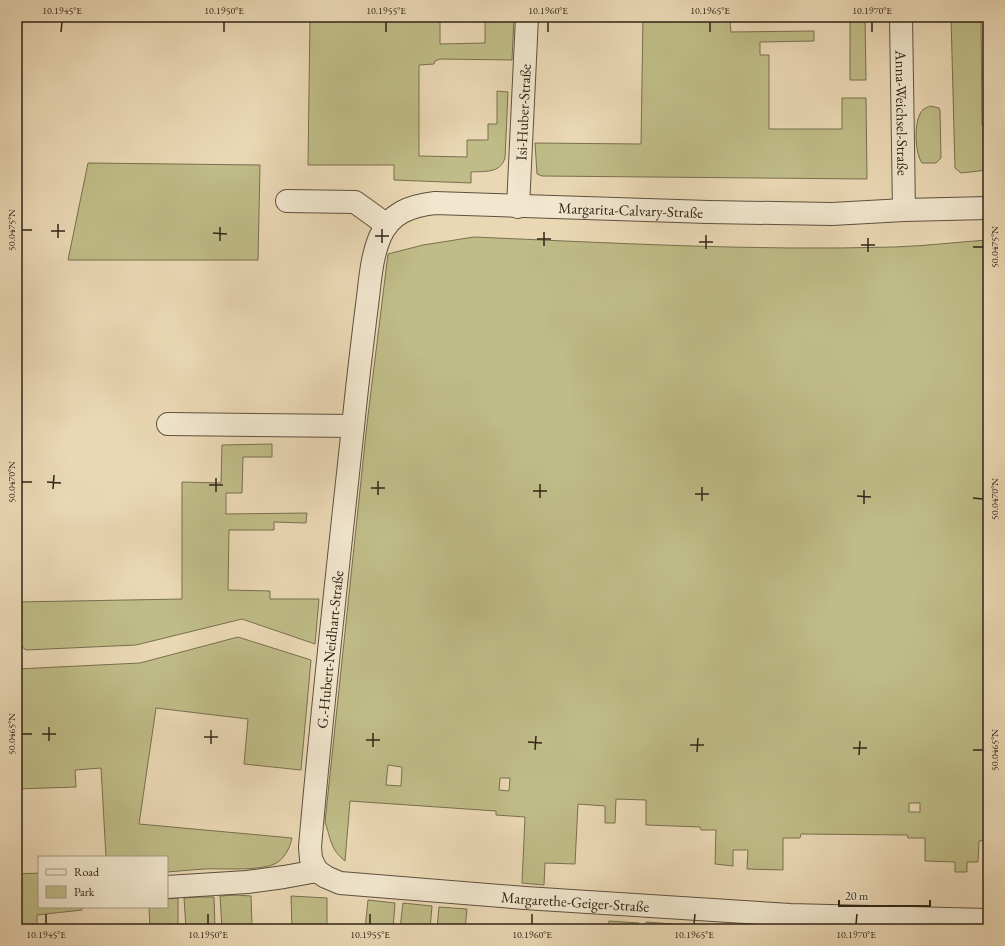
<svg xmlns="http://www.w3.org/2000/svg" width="1005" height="946" font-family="'EB Garamond',serif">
<rect width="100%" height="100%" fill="#ead8b4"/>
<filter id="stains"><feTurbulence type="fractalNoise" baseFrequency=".005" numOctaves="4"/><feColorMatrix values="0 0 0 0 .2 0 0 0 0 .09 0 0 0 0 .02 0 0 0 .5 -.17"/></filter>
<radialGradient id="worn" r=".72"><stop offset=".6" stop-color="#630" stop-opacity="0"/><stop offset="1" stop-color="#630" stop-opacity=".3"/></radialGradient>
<g fill="#bfbc87" stroke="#78704f" fill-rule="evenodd">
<path d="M 310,17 L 440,17 L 440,44 L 485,43 L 485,17 L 514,17 L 512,60 L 440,59 L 435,61 L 434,64 L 419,65 L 419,156 L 467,157 L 467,140 L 488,140 L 488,124 L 497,124 L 497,91 L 508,92 L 505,158 C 500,174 484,171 471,172 L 471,183 L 394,180 L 394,165 L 308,165 Z"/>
<path d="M 643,17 L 813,17 L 813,21 L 730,22 L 731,32 L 814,31 L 814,41 L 760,42 L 760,55 L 769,55 L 769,129 L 842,129 L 842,98 L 866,98 L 867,179 L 542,176 L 537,174 L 535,143 L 641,144 Z"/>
<path d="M 850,17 L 865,17 L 866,80 L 850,80 Z"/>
<path d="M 951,17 L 981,17 L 982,125 L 988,125 L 988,170 L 961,173 L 955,168 Z"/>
<path d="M 930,106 L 939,108 L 940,111 L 941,158 L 936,163 L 922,163 C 915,154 914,124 920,114 C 922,109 926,108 930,106 Z"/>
<path d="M 88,163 L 260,165 L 258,260 L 68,260 Z"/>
<path d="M 474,237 C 614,243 754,251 894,247 C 926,246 957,242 988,240 L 988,840 L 979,841 L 978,862 L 967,862 L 967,872 L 955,872 L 955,862 L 925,861 L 925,838 L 908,838 L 907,835 L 801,834 L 800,838 L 783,838 L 783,870 L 747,869 L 748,850 L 733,850 L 733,866 L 715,864 L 716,830 L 701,830 L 700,827 L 646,825 L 646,800 L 616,799 L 615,823 L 605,823 L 605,806 L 578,804 L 575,864 L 545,863 L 544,885 L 522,883 L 525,817 L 496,815 L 496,811 L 350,801 L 345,861 C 330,849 331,839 325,822 L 367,424 L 388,254 L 423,245 ZM 388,765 L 402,767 L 401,786 L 386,785 ZM 500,778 L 510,778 L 509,791 L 499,790 ZM 909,803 L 920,803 L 920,812 L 909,812 Z"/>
<path d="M 272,444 L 272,457 L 243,457 L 242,493 L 226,493 L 226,514 L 307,513 L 306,523 L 274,522 L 274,530 L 229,530 L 228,590 L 270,591 L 270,599 L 319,599 L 315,644 L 242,619 L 136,645 L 26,650 L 17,643 L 17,602 L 182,599 L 182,482 L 221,483 L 222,445 Z"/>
<path d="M 238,637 L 311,660 L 301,770 L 244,764 L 248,719 L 156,708 L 139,824 L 292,838 C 290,847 286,856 278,862 C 264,872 222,868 204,869 C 192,870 179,871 167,872 L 167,857 L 106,857 L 101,768 L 75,770 L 76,787 L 17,789 L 17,669 L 140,663 Z"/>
<path d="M 39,873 L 39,907 L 82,907 L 82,910 L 37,915 L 37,929 L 17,929 L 17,874 Z"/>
<path d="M 236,895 L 251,896 L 252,927 L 222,929 L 220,896 Z"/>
<path d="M 291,896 L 327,898 L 327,929 L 292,929 Z"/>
<path d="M 199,897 L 214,897 L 215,929 L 186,929 L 184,898 Z"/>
<path d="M 178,898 L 178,929 L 150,929 L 149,907 L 167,907 L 167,899 Z"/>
<path d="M 368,900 L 395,903 L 393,929 L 365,929 Z"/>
<path d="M 403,903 L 432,906 L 430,929 L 400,929 Z"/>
<path d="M 439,907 L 467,909 L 465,929 L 437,929 Z"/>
<path d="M 609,921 L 639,923 L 639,929 L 608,929 Z"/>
<path d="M 646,922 L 674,924 L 674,929 L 646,929 Z"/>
</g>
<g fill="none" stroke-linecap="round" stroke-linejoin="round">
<g stroke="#5e513e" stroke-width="24">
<g id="minor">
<path id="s1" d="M 901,17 L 904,210"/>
<path d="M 287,201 L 355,202 L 387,225"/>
<path id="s2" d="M 518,207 L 527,17"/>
<path d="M 168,424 L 353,426"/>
<path id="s3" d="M 317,871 L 311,859 L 310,847 C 322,707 338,567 353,427 C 357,386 362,345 367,305 C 370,283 371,258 380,237 C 390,213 410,206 435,203 L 708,212 L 832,214 L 904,210 L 988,208"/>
<path id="s4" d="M 167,887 L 247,882 L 284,877 L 317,871 L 326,877 L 340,883 L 525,898 L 790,915 L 988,920"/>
</g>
</g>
<use href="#minor" stroke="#f1e6ce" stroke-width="22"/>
</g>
<path fill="none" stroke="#302417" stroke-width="1.5" d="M 61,32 L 62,22M 224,32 L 224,22M 386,32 L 386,22M 548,32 L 548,22M 710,32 L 710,22M 872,32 L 872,22M 22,230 L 32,230M 51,231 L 65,231M 213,233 L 227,234M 375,236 L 389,236M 58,238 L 58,224M 537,239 L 551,239M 220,241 L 220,227M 699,242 L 713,242M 382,243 L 382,229M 861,245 L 875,245M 544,246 L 544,232M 973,247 L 983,247M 706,249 L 706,235M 868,252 L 868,238M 22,482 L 32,482M 47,482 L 61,483M 209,485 L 223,485M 371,488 L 385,488M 53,489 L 54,475M 533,491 L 547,491M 216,492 L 216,478M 695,494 L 709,494M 378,495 L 378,481M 857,496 L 871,497M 540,498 L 540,484M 973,498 L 983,499M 702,501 L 702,487M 864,504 L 864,490M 22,734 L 32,734M 42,734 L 56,734M 204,737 L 218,737M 366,740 L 380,740M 49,741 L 49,727M 528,742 L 542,743M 211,744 L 211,730M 690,745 L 704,745M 373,747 L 373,733M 853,748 L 867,748M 535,750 L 536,736M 973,750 L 983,750M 697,752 L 698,738M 859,755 L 860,741M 46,924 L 46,914M 208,924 L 208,914M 370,924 L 370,914M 532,924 L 532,914M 694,924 L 695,914M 856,924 L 857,914"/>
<g text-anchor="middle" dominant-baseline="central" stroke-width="3" stroke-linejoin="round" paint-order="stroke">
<g font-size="15" fill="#302417" stroke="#f1e6ce">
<text stroke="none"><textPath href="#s2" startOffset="95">Isi-Huber-Straße</textPath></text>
<text stroke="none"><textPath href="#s1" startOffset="96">Anna-Weichsel-Straße</textPath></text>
<text stroke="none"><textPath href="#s3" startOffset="904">Margarita-Calvary-Straße</textPath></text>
<text stroke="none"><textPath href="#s3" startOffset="224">G.-Hubert-Neidhart-Straße</textPath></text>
<text stroke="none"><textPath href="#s4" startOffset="413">Margarethe-Geiger-Straße</textPath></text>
</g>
</g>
<rect width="1005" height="946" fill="none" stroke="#ead8b4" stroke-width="44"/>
<rect x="38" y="856" width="130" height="52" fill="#f1e6ce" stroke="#a49885"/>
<rect x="46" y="869" width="20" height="6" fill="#f1e6ce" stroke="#a49885"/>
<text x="74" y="876" font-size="12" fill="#302417">Road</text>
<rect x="46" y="886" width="20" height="12" fill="#bfbc87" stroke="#a49885"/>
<text x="74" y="896" font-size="12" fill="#302417">Park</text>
<path d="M839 900v6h91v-6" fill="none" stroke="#302417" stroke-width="2"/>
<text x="845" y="900" font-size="12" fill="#302417" stroke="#f1e6ce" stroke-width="3" paint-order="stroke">20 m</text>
<rect x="22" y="22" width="961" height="902" fill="none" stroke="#302417" stroke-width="1.5"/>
<g font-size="10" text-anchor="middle" fill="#302417">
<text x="62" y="14">10.1945°E</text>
<text x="224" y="14">10.1950°E</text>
<text x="386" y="14">10.1955°E</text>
<text x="548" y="14">10.1960°E</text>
<text x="710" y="14">10.1965°E</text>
<text x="872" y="14">10.1970°E</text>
<text transform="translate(11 230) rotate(-90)" y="4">50.0475°N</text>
<text transform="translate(994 247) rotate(-90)" y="4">50.0475°N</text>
<text transform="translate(11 482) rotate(-90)" y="4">50.0470°N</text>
<text transform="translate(994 499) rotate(-90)" y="4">50.0470°N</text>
<text transform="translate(11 734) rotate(-90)" y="4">50.0465°N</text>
<text transform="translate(994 750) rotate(-90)" y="4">50.0465°N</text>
<text x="46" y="938">10.1945°E</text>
<text x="208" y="938">10.1950°E</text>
<text x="370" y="938">10.1955°E</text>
<text x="532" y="938">10.1960°E</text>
<text x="694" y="938">10.1965°E</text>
<text x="856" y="938">10.1970°E</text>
</g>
<rect width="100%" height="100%" filter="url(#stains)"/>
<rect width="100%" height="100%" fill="url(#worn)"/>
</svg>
